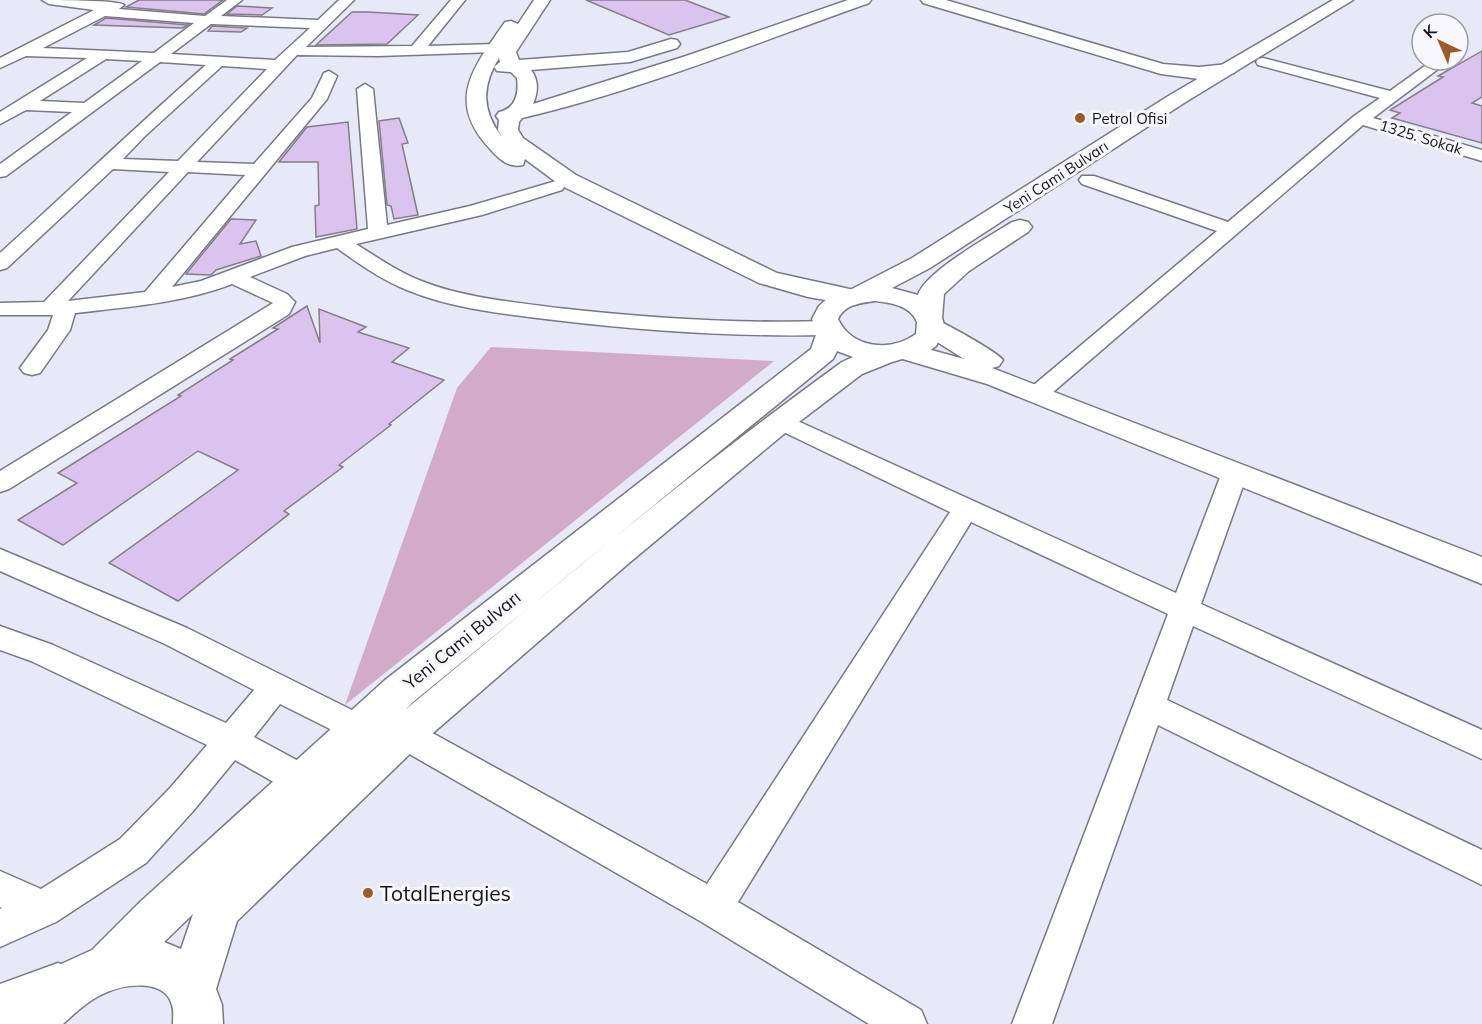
<svg xmlns="http://www.w3.org/2000/svg" width="1482" height="1024" font-family="Mulish,sans-serif">
<rect width="100%" height="100%" fill="#e8e9f7"/>
<path fill="#d2abc7" d="M 491,347 L 774,361 L 345,705 L 457,388 Z"/>
<g fill="#dac3ed" stroke="#847e89" stroke-width="1.5">
<path d="M 139,0 L 223,0 L 204,14 L 126,7 Z"/>
<path d="M 586,0 L 685,0 L 729,17 L 669,35 Z"/>
<path d="M 237,6 L 272,8 L 262,15 L 227,14 Z"/>
<path d="M 352,12 L 368,12 L 418,15 L 387,44 L 316,45 Z"/>
<path d="M 106,18 L 188,25 L 183,28 L 94,25 Z"/>
<path d="M 212,26 L 247,28 L 241,32 L 208,31 Z"/>
<path d="M 1482,51 L 1482,97 L 1472,103 L 1482,106 L 1482,143 L 1392,118 L 1400,113 L 1390,110 L 1443,77 L 1438,76 Z"/>
<path d="M 399,118 L 408,143 L 402,144 L 418,215 L 394,219 L 391,206 L 387,205 L 379,121 Z"/>
<path d="M 348,122 L 357,229 L 316,237 L 315,206 L 319,205 L 318,162 L 279,162 L 307,127 Z"/>
<path d="M 231,219 L 256,220 L 240,244 L 256,241 L 261,256 L 216,270 L 211,275 L 186,274 Z"/>
<path d="M 307,306 L 320,343 L 319,309 L 366,327 L 358,332 L 409,348 L 392,362 L 444,380 L 389,424 L 391,425 L 339,465 L 343,467 L 284,511 L 289,514 L 178,601 L 109,563 L 238,470 L 198,451 L 63,545 L 18,520 L 77,483 L 58,473 L 181,396 L 178,395 L 233,360 L 230,359 L 278,329 L 273,328 Z"/>
</g>
<g fill="none" stroke-linecap="round" stroke-linejoin="round">
<g stroke="#797986" stroke-width="3">
<g id="minor">
<path d="M 42,0 C 56,0 118,0 124,5 L 119,9 L 205,16 L 227,0 L 242,0 L 221,16 L 318,20 L 339,0 L 354,0 L 306,47 L 412,46 L 451,0 L 465,0 L 428,46 L 496,44 L 503,48 L 496,52 L 378,56 L 297,55 L 197,162 L 254,164 L 312,98 L 324,73 L 329,71 L 337,76 L 327,99 L 172,287 L 201,281 L 292,247 L 368,229 L 357,89 L 365,84 L 373,89 L 387,225 L 470,206 L 556,181 L 562,182 L 565,186 L 562,190 L 482,215 L 356,244 C 378,258 400,273 424,282 C 466,298 513,302 558,308 C 647,318 737,324 827,321 L 835,323 L 838,328 L 835,333 L 827,335 C 736,337 645,331 554,320 C 505,314 453,309 407,290 C 382,280 359,264 337,248 L 305,256 L 250,277 L 287,294 L 295,302 L 289,314 L 9,489 L 0,492 L 0,471 L 273,303 L 232,284 C 182,303 128,307 75,313 L 70,330 L 40,373 L 32,375 L 24,373 L 20,368 L 48,330 L 53,315 L 0,315 L 0,303 L 44,302 L 169,172 L 113,169 L 7,268 L 0,270 L 0,253 C 69,191 136,126 206,65 L 160,62 L 6,176 L 0,177 L 0,164 L 72,112 L 26,110 L 0,124 L 0,112 L 87,58 L 26,56 L 0,68 L 0,58 L 94,10 L 49,4 ZM 105,16 L 194,23 L 154,53 L 43,48 ZM 211,24 L 310,28 L 275,60 L 171,54 ZM 106,59 L 142,61 L 84,103 L 40,101 ZM 222,66 L 267,69 L 178,161 L 123,159 L 144,137 ZM 188,172 L 245,175 L 145,292 L 68,301 Z"/>
<path d="M 1263,58 L 1390,91 L 1433,60 L 1450,60 L 1373,118 L 1482,150 L 1482,161 L 1363,125 L 1045,399 L 1037,401 L 1029,399 L 1025,394 L 1029,389 L 1217,231 L 1082,184 L 1079,180 L 1082,176 L 1094,176 L 1228,222 L 1354,116 L 1380,98 L 1258,65 L 1256,62 L 1258,59 Z"/>
<path d="M 780,413 L 1176,593 L 1222,472 L 1226,466 L 1235,464 L 1244,466 L 1248,472 L 1201,604 L 1482,730 L 1482,759 L 1193,626 L 1167,700 L 1482,850 L 1482,885 L 1158,725 L 1052,1024 L 1012,1024 L 1168,614 L 971,522 L 738,902 L 921,1010 L 927,1024 L 869,1024 L 700,921 L 392,744 L 387,734 L 392,724 L 404,720 L 416,724 L 707,884 L 950,512 L 771,426 L 768,421 L 771,416 Z"/>
<path d="M 0,549 L 187,628 L 370,719 L 374,729 L 370,739 L 358,743 L 280,704 L 254,737 L 315,770 L 320,781 L 315,792 L 303,796 L 291,792 L 235,760 L 194,810 L 146,863 L 56,922 L 0,947 L 0,909 L 2,908 L 0,907 L 0,871 L 41,889 L 120,839 L 170,788 L 207,745 L 31,661 L 0,650 L 0,626 L 53,645 L 226,723 L 254,690 L 165,644 L 0,571 Z"/>
</g>
</g>
<g stroke="#797986" stroke-width="3">
<g id="tertiary">
<path d="M 534,0 L 550,0 L 516,52 L 519,60 L 628,52 L 671,39 L 677,40 L 680,44 L 677,48 L 630,62 L 531,70 C 539,80 538,93 533,104 L 686,56 L 848,0 L 871,0 L 869,3 C 756,43 638,91 522,118 L 519,122 L 518,130 L 523,138 L 576,175 L 777,273 L 863,292 L 867,297 L 863,302 L 854,305 L 808,297 L 759,283 L 560,185 L 525,159 L 523,165 C 509,168 500,160 491,150 C 444,101 474,67 505,22 L 511,21 L 518,24 ZM 499,58 L 500,62 L 494,67 L 497,71 L 511,72 L 517,78 C 519,94 516,108 499,112 L 496,116 L 499,120 L 498,130 L 502,137 C 481,110 482,85 499,58 Z"/>
<path d="M 921,0 L 946,0 L 1163,64 L 1199,67 L 1228,64 L 1234,65 L 1237,69 L 1234,73 L 1199,79 L 1161,74 L 923,3 Z"/>
<path d="M 933,319 C 944,322 997,352 1003,360 L 999,366 L 992,368 L 1482,557 L 1482,584 L 987,384 L 896,357 L 892,351 L 896,345 L 906,343 L 964,359 L 923,333 L 920,327 L 923,321 Z"/>
<path d="M 58,963 L 75,970 L 82,987 L 75,1004 L 25,1024 L 0,1024 L 0,984 Z"/>
</g>
</g>
<g stroke="#797986" stroke-width="3">
<path id="primary" d="M 1333,0 L 1353,0 L 1184,103 L 930,268 L 892,288 L 918,295 C 925,272 990,236 1012,222 L 1020,220 L 1028,222 L 1032,227 L 1028,232 L 969,271 L 944,294 L 942,318 L 945,328 L 936,346 L 929,351 L 892,362 L 862,374 L 791,428 L 629,563 L 418,746 L 237,921 L 216,989 L 222,1005 L 223,1024 L 173,1024 C 173,1018 174,1011 172,1005 C 165,978 124,984 105,993 C 89,1000 76,1012 63,1024 L 6,1024 L 13,1006 L 29,988 L 59,965 L 92,950 L 140,902 L 385,680 L 811,349 L 817,332 L 812,319 L 819,306 L 829,297 L 850,290 L 912,258 L 1170,95 ZM 875,301 C 891,303 910,305 917,322 L 916,334 C 891,352 852,349 838,319 C 845,304 861,303 875,301 ZM 837,351 L 853,357 L 842,362 C 691,471 549,591 405,710 L 413,702 L 833,359 ZM 193,914 L 181,949 L 164,942 Z"/>
</g>
<use href="#minor" fill="#fff" fill-rule="evenodd"/>
<use href="#tertiary" fill="#fff" fill-rule="evenodd"/>
<use href="#primary" fill="#fff" fill-rule="evenodd"/>
</g>
<g fill="#9c5929" stroke="#f7f7fd" stroke-width="2">
<circle cx="1080" cy="118" r="6"/>
<circle cx="368" cy="893" r="6"/>
</g>
<g text-anchor="middle" dominant-baseline="central" stroke-width="6" stroke-linejoin="round" paint-order="stroke">
<g font-size="15" fill="#141419" stroke="#f7f7fd" text-anchor="start">
<text x="1092" y="118">Petrol Ofisi</text>
</g>
<g font-size="15" fill="#141419" stroke="#f7f7fd">
<text transform="translate(1421 137) rotate(17)">1325. Sokak</text>
<text transform="translate(1056 177) rotate(-33)">Yeni Cami Bulvarı</text>
</g>
<g font-size="18" fill="#141419" stroke="#f7f7fd">
<text transform="translate(462 640) rotate(-39)">Yeni Cami Bulvarı</text>
</g>
<g font-size="21" fill="#141419" stroke="#f7f7fd" text-anchor="start">
<text x="380" y="893">TotalEnergies</text>
</g>
</g>
<g transform="translate(1440 42) rotate(316)"><circle r="28" fill="#f7f7fd" stroke="#9c9ca2" stroke-width="1.5"/>
<path d="M0-4.5L10 22L0 15L-10 22Z" fill="#9c5929"/>
<text y="-9" font-size="16" font-weight="bold" text-anchor="middle" fill="#141419">K</text>
</g>
</svg>
